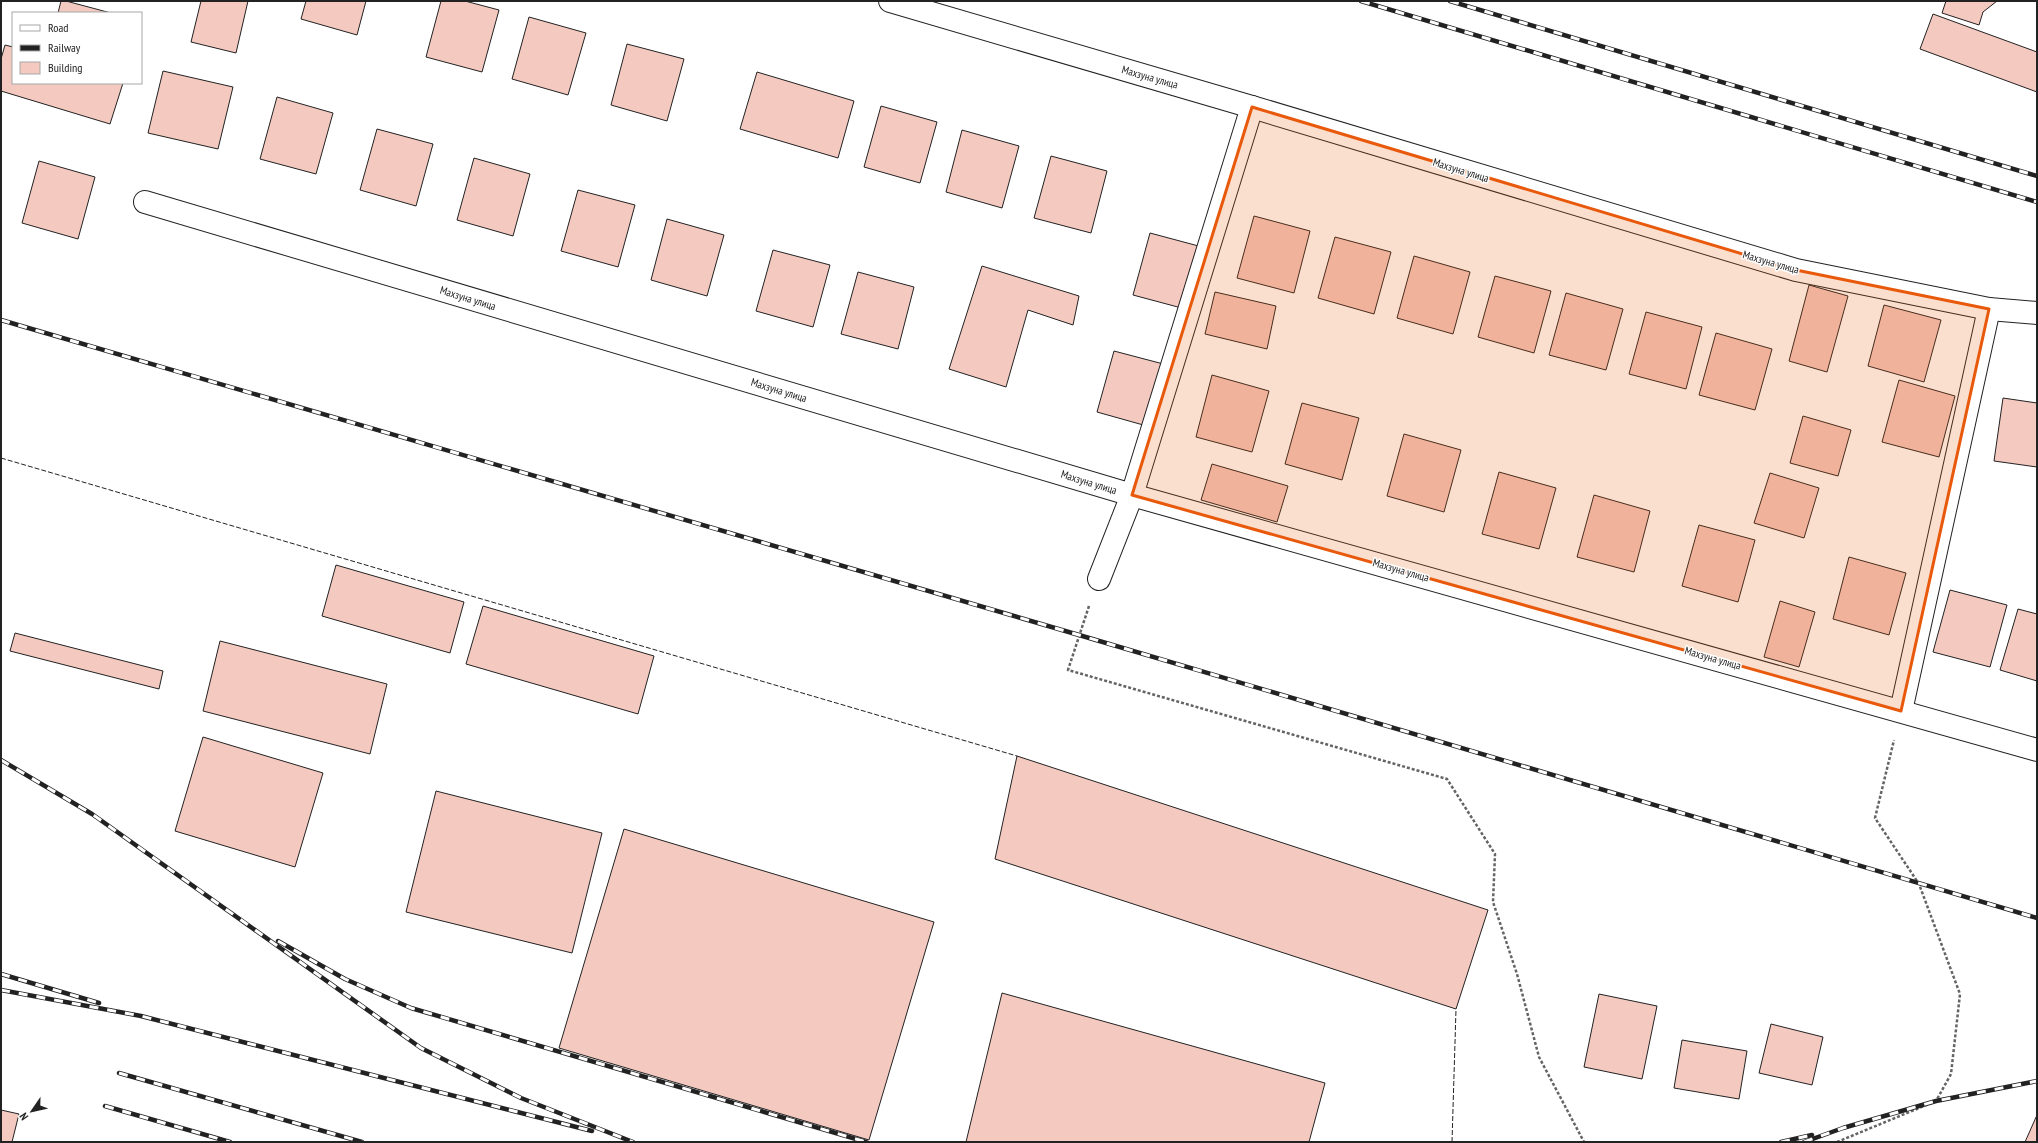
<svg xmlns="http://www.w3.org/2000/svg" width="2038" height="1143" font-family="'PT Sans Narrow',sans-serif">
<rect width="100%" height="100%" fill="#fff"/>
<g fill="#f3c9c0" stroke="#222">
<path d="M 61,1 L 66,1 L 111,13 L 58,13 Z"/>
<path d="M 201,1 L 248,1 L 236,53 L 191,42 Z"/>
<path d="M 306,1 L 366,1 L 357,35 L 301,19 Z"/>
<path d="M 441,1 L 465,1 L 499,10 L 482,72 L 426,57 Z"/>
<path d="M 1946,1 L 1997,1 L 1983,12 L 1979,25 L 1942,13 Z"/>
<path d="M 1933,14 L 2037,52 L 2037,92 L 1920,49 Z"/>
<path d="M 529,17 L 586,33 L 568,95 L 512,79 Z"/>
<path d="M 627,44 L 684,59 L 667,121 L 611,105 Z"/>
<path d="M 5,45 L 13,47 L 13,83 L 123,83 L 110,124 L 1,91 L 1,59 Z"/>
<path d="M 163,71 L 233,87 L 218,149 L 148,133 Z"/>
<path d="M 757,72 L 854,101 L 838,158 L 740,129 Z"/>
<path d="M 277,97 L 333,113 L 316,174 L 260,159 Z"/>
<path d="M 881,106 L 937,122 L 920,183 L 864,167 Z"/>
<path d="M 377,129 L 433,144 L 416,206 L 360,190 Z"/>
<path d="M 962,130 L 1019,146 L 1002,208 L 946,192 Z"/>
<path d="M 1051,156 L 1107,171 L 1091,233 L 1034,218 Z"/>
<path d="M 474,158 L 530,174 L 513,236 L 457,220 Z"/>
<path d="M 39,161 L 95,177 L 78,239 L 22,223 Z"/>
<path d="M 578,190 L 635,205 L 618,267 L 561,251 Z"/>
<path d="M 1254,216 L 1310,231 L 1294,293 L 1237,278 Z"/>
<path d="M 667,219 L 724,235 L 707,296 L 651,280 Z"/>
<path d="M 1150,233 L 1206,248 L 1189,310 L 1133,295 Z"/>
<path d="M 1335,237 L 1391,252 L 1374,314 L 1318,298 Z"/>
<path d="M 773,250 L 830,265 L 813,327 L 756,311 Z"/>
<path d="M 1414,256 L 1470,272 L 1453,334 L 1397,318 Z"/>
<path d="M 982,266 L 1079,296 L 1073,325 L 1028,310 L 1006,387 L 949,369 Z"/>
<path d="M 858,272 L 914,287 L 898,349 L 841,334 Z"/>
<path d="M 1495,276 L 1551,291 L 1534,353 L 1478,337 Z"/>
<path d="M 1809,285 L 1848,296 L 1827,372 L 1789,361 Z"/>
<path d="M 1215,292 L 1276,306 L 1267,349 L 1205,334 Z"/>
<path d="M 1566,293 L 1623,309 L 1606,370 L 1549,355 Z"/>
<path d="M 1884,305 L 1941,320 L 1924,382 L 1868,366 Z"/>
<path d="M 1646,312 L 1702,327 L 1686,389 L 1629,374 Z"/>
<path d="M 1716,333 L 1772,349 L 1755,410 L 1699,395 Z"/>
<path d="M 1114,351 L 1171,366 L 1154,428 L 1097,412 Z"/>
<path d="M 1212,375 L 1269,391 L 1252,452 L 1196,437 Z"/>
<path d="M 1899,380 L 1955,396 L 1939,457 L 1882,442 Z"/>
<path d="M 2003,398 L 2037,403 L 2037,467 L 1994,461 Z"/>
<path d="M 1302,403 L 1359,418 L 1342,480 L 1285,464 Z"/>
<path d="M 1803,416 L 1851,430 L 1838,476 L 1790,463 Z"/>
<path d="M 1404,434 L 1461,450 L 1444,512 L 1387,496 Z"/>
<path d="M 1212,464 L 1288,486 L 1277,522 L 1201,500 Z"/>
<path d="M 1499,472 L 1556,488 L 1539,549 L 1482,534 Z"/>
<path d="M 1770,473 L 1819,488 L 1804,538 L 1754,523 Z"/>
<path d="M 1594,495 L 1650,511 L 1634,572 L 1577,557 Z"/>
<path d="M 1699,525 L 1755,540 L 1738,602 L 1682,586 Z"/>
<path d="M 1849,557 L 1906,573 L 1889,635 L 1833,619 Z"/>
<path d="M 336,565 L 464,602 L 450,653 L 322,616 Z"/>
<path d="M 1950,590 L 2007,605 L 1990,667 L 1933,652 Z"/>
<path d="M 1780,601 L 1815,612 L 1799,667 L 1764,657 Z"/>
<path d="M 483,606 L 654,656 L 638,714 L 466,664 Z"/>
<path d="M 2018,609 L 2037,614 L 2037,681 L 2000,670 Z"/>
<path d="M 15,633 L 163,671 L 159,689 L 10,651 Z"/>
<path d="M 220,641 L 387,684 L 370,754 L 203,711 Z"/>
<path d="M 203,737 L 323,773 L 295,867 L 175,831 Z"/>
<path d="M 1017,756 L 1488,910 L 1456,1009 L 995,859 Z"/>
<path d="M 436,791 L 602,833 L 572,953 L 406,912 Z"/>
<path d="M 624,829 L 934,922 L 869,1140 L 559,1048 Z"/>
<path d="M 1002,993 L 1325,1083 L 1309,1142 L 966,1142 Z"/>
<path d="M 1599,994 L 1657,1006 L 1642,1079 L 1584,1067 Z"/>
<path d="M 1771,1024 L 1823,1037 L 1812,1085 L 1759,1073 Z"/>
<path d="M 1682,1040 L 1747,1051 L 1739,1099 L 1674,1088 Z"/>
<path d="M 1,1110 L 19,1114 L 12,1142 L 1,1142 Z"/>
<path d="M 2037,1115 L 2037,1142 L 2025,1142 Z"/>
</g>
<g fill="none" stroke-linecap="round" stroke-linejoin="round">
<g stroke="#222" stroke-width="24">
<g id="minor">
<path d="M 890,1 L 1252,107 L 1796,270 L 1989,309 L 2037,313"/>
<path d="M 145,202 L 1132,495 L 2037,750"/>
<path d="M 1099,579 L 1132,495 L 1252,107"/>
<path d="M 1901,711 L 1989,309"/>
</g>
</g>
<g stroke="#646464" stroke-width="2.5" stroke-dasharray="3 2" stroke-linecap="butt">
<path d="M 1089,606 L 1068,670 L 1447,779 L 1495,854 L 1493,902 L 1517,974 L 1539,1057 L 1584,1142"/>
<path d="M 1837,1142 L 1936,1101 L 1951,1074 L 1960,994 L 1919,884 L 1875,818 L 1894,740"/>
</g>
<use href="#minor" stroke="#fff" stroke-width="22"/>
<g stroke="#222" stroke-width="4.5">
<g id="rail">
<path d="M 1361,1 L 2037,202"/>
<path d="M 1450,1 L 2037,176"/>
<path d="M 1,320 L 1079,635 L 2037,918"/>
<path d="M 1,760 L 92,814 L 421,1048 L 521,1098 L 633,1142"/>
<path d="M 278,941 L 345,979 L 411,1008 L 866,1142"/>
<path d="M 1,974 L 99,1003"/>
<path d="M 1,990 L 141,1016 L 592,1131"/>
<path d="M 119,1073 L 362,1142"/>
<path d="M 105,1106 L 230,1142"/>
<path d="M 1781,1142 L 1812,1135"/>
<path d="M 1804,1142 L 1843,1128 L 1936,1101 L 2037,1081"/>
</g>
</g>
<use href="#rail" stroke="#fff" stroke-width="3" stroke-dasharray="9" stroke-linecap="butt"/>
<g stroke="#222" stroke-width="1" stroke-dasharray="5 2" stroke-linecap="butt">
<path d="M 1,458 L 1017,756"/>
<path d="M 1452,1142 L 1456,1009"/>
</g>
</g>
<path fill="#e8590c" fill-opacity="0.2" stroke="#e8590c" stroke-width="3" stroke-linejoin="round" d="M 1252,107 L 1796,270 L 1989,309 L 1901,711 L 1132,495 Z"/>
<g text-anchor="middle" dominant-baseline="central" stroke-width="3" stroke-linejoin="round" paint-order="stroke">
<g font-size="11" fill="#222" stroke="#fff">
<text transform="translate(1150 77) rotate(16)">Махзуна улица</text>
<text transform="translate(1461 170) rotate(17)">Махзуна улица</text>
<text transform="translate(1771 262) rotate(16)">Махзуна улица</text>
<text transform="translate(468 298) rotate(17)">Махзуна улица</text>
<text transform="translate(779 390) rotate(17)">Махзуна улица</text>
<text transform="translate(1089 482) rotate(17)">Махзуна улица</text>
<text transform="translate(1401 570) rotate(16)">Махзуна улица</text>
<text transform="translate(1713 658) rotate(16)">Махзуна улица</text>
</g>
</g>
<rect width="2038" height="1143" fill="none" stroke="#222222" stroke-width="4"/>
<rect x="12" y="12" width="130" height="72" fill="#ffffff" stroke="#a7a7a7"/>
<rect x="20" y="25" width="20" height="6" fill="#ffffff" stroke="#a7a7a7"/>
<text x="48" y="32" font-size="12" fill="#222222">Road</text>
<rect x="20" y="45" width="20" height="6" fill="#222222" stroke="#a7a7a7"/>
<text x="48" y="52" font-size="12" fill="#222222">Railway</text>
<rect x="20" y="62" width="20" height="12" fill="#f3c9c0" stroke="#a7a7a7"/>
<text x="48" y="72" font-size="12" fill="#222222">Building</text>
<g transform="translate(32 1111) rotate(236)" stroke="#ffffff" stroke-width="3" paint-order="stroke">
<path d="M0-3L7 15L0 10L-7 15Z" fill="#222222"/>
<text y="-6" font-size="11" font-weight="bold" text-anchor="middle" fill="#222222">N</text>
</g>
</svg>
